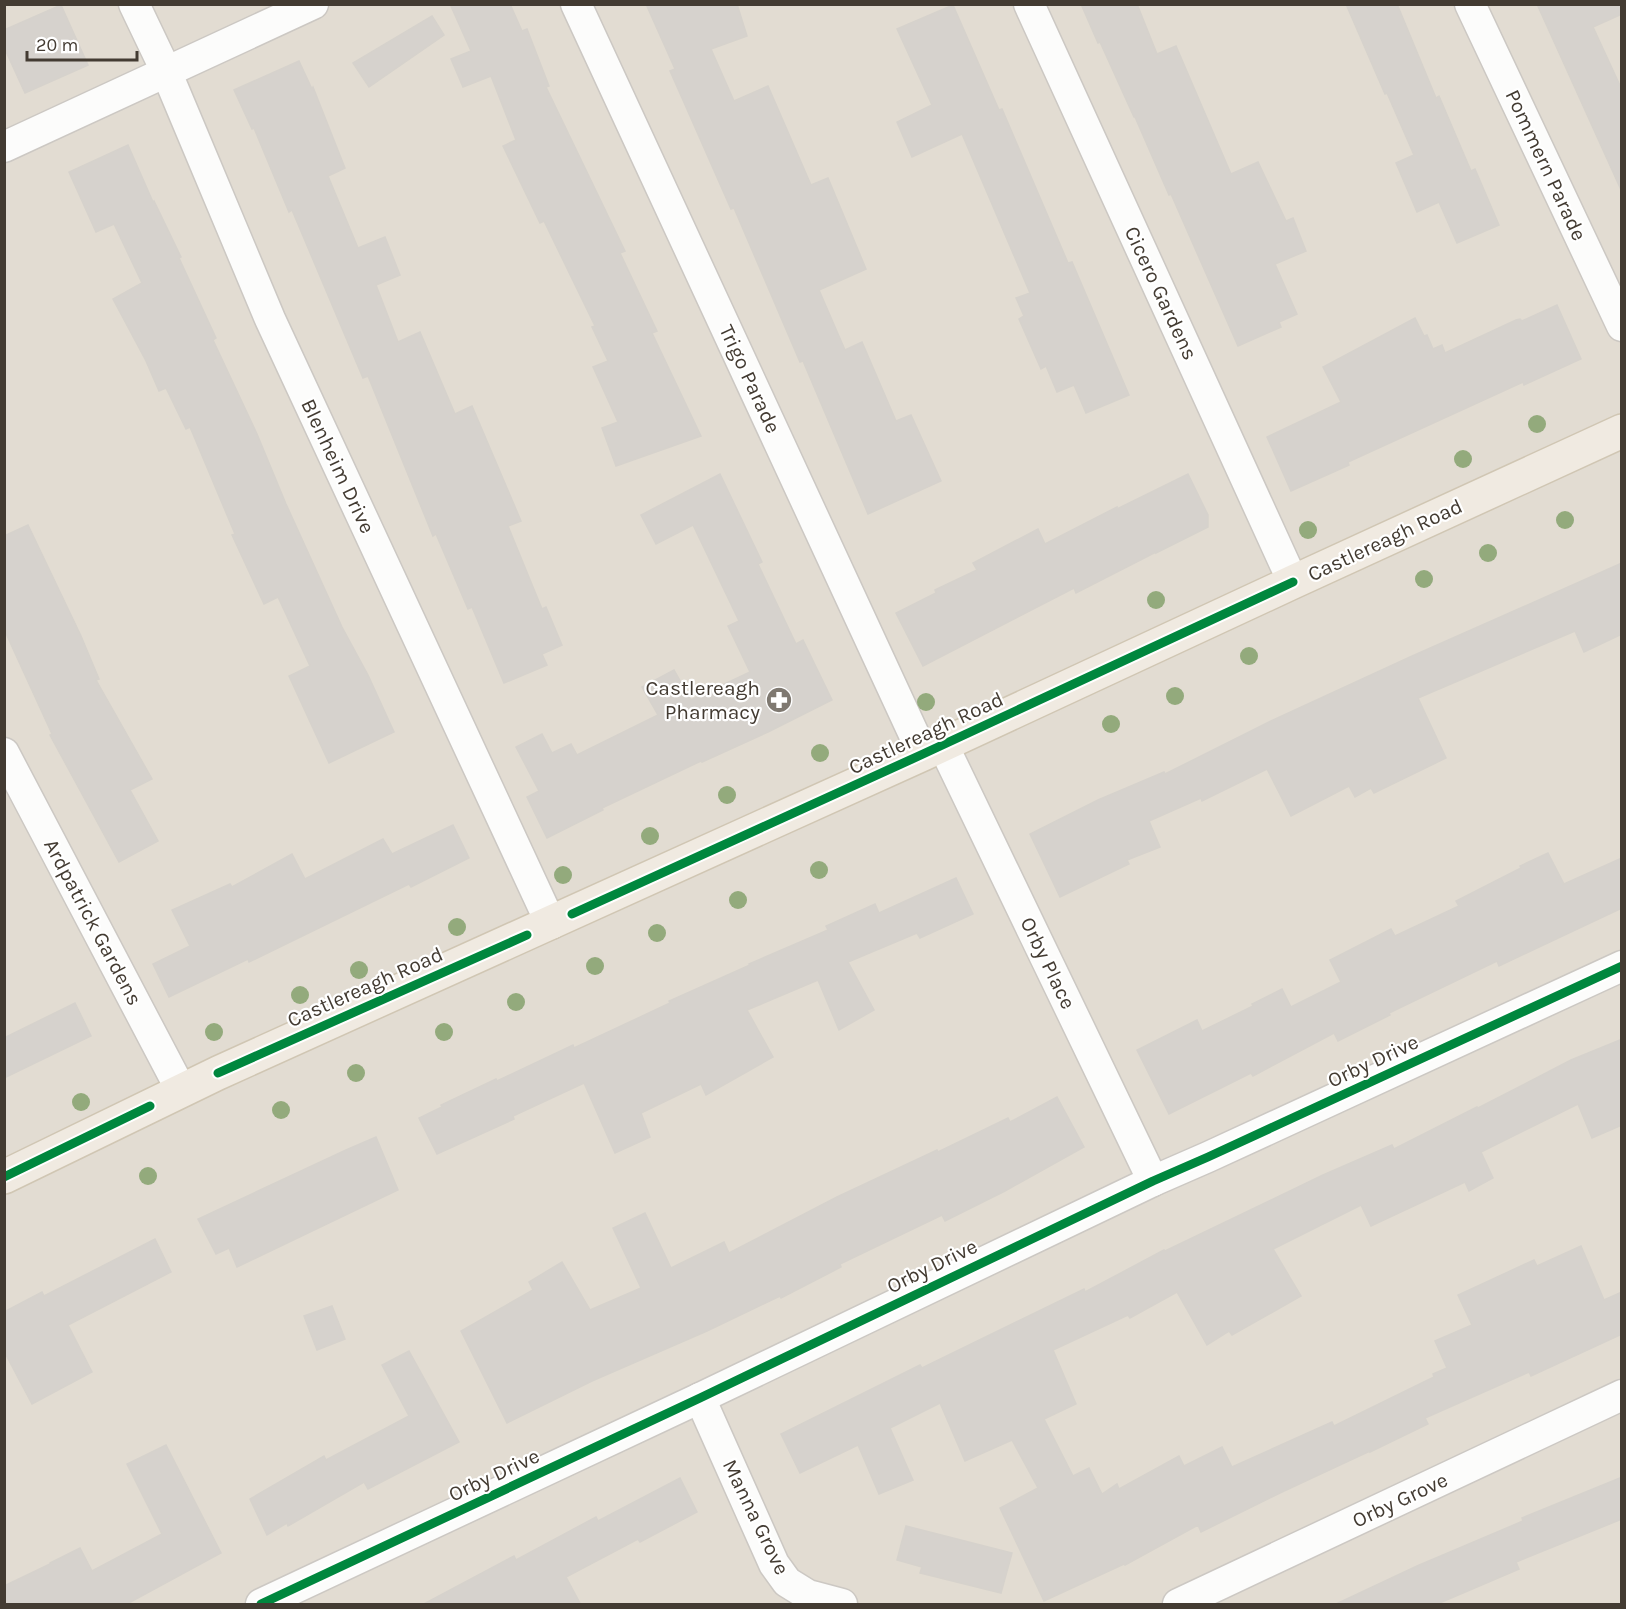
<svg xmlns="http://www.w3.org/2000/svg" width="1626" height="1609" font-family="Karla,sans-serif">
<rect width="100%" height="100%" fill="#eeebe6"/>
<rect fill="#e2dcd2" x="5" y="5" width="1616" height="1599"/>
<g fill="#d6d2cd" stroke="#d6d2cc" stroke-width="1.5">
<path d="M 450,4 L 510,4 L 522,31 L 527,29 L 549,86 L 546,87 L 625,251 L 620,253 L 657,331 L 652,333 L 701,436 L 616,466 L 602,428 L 618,422 L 593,367 L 608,361 L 592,327 L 595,326 L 544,221 L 540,223 L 503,146 L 516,140 L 491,76 L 463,87 L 451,59 L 471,51 Z"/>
<path d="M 646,4 L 737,4 L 747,36 L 711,49 L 734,101 L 768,86 L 811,185 L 828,178 L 866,269 L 819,290 L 845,350 L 862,342 L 896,421 L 911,415 L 941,481 L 868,514 L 803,361 L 800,362 L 734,208 L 731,209 L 682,98 L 670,71 L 675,69 Z"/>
<path d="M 1081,4 L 1137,4 L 1157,54 L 1176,46 L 1231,174 L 1258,162 L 1286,221 L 1293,218 L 1306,251 L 1275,264 L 1297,314 L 1279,322 L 1281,327 L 1238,346 L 1171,194 L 1169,195 L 1135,117 L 1134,117 L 1100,42 L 1098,43 Z"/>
<path d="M 1346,4 L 1397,4 L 1436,98 L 1439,96 L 1471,171 L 1475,169 L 1499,225 L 1457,243 L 1439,202 L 1417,212 L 1396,163 L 1414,155 L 1387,93 L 1385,94 Z"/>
<path d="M 1537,4 L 1622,4 L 1622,14 L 1593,27 L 1622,90 L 1622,192 Z"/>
<path d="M 61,5 L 88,65 L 25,93 L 4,47 L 4,30 Z"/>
<path d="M 953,5 L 999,110 L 1002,109 L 1068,263 L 1072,262 L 1129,395 L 1086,413 L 1074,385 L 1057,392 L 1046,366 L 1041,369 L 1019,319 L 1024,316 L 1016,298 L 1030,293 L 962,134 L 912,157 L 897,122 L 932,105 L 897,29 Z"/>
<path d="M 432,16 L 444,35 L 369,87 L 353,63 Z"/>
<path d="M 299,61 L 312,89 L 313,87 L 345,168 L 328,176 L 358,248 L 385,237 L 400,275 L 376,285 L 398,342 L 420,332 L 455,414 L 472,406 L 521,521 L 508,526 L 542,609 L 546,607 L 562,645 L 542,654 L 547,665 L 504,683 L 472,607 L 468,609 L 436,534 L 433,536 L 368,376 L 363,378 L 292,210 L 289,212 L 254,128 L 252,129 L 234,90 Z"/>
<path d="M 128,145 L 153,202 L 154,201 L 181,257 L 179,258 L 216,338 L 213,340 L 257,434 L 286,504 L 342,627 L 368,675 L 394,732 L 329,763 L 289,676 L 310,666 L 278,597 L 264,604 L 232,535 L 235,534 L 190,427 L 186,429 L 166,388 L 159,391 L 146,361 L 113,299 L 142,283 L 114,224 L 96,232 L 69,172 Z"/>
<path d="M 1557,305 L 1581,359 L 1524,385 L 1523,382 L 1348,462 L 1349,465 L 1291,491 L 1267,437 L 1341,402 L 1323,367 L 1415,318 L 1424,336 L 1427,335 L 1433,349 L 1442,345 L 1445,353 L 1516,320 L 1520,319 L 1522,321 Z"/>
<path d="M 720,474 L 762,562 L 758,564 L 796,644 L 803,640 L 832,700 L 768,732 L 702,762 L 701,761 L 602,808 L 603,810 L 547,838 L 527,797 L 539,791 L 516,747 L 542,734 L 552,753 L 571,744 L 577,755 L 658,715 L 642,687 L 674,670 L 691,700 L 750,672 L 728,626 L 739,621 L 693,525 L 656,544 L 641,515 Z"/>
<path d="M 1188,474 L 1208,515 L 1208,527 L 1156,553 L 1156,552 L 1076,593 L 1074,588 L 923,666 L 896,613 L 936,593 L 935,590 L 977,570 L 973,563 L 1038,529 L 1045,544 L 1117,507 L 1117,509 Z"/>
<path d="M 28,525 L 81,636 L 99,679 L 96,680 L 152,779 L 130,790 L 158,841 L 119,862 L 50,735 L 52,734 L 4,629 L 4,536 Z"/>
<path d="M 1622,563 L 1622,634 L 1584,652 L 1575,631 L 1418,698 L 1446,758 L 1374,793 L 1371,788 L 1355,797 L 1349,786 L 1291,816 L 1267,769 L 1202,801 L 1201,798 L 1149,821 L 1160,847 L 1127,860 L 1129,864 L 1060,897 L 1030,834 L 1098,800 L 1164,772 L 1165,774 L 1271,721 L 1410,657 Z"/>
<path d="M 453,825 L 469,858 L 411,887 L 409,884 L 249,962 L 248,959 L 169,997 L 153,964 L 190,946 L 172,910 L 230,884 L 232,887 L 292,854 L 305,879 L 383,839 L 392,854 Z"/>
<path d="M 1548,853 L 1564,884 L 1622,858 L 1622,908 L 1499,966 L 1497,961 L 1389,1013 L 1390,1015 L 1338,1041 L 1334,1033 L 1253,1076 L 1251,1073 L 1169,1114 L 1137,1050 L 1197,1020 L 1202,1031 L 1253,1006 L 1252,1004 L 1282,989 L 1291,1007 L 1341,982 L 1330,960 L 1391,929 L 1395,936 L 1459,906 L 1456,901 L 1521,868 L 1520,866 Z"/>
<path d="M 956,878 L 973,914 L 920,938 L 917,933 L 848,962 L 874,1010 L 839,1030 L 818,980 L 747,1010 L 773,1057 L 706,1095 L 701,1084 L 641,1113 L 650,1137 L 615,1153 L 584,1083 L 513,1116 L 514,1119 L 437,1154 L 419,1118 L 442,1107 L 441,1105 L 496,1079 L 497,1081 L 573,1045 L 574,1048 L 670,1003 L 669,1001 L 750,965 L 749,964 L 828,930 L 826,926 L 875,904 L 879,913 Z"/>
<path d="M 75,1003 L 91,1036 L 4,1078 L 4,1038 Z"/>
<path d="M 1622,1039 L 1622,1125 L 1592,1138 L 1578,1104 L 1481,1152 L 1493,1178 L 1469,1191 L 1465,1182 L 1371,1226 L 1361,1205 L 1273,1249 L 1301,1296 L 1232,1335 L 1229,1331 L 1207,1345 L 1177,1292 L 1130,1318 L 1128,1315 L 1053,1350 L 1076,1404 L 1044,1419 L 1073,1476 L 1089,1468 L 1102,1494 L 1117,1484 L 1119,1489 L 1179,1456 L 1184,1466 L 1222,1447 L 1232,1467 L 1332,1422 L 1334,1426 L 1434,1377 L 1433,1374 L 1447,1368 L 1435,1341 L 1472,1325 L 1458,1295 L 1534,1260 L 1537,1266 L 1581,1246 L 1604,1300 L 1622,1292 L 1622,1334 L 1531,1376 L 1529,1372 L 1425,1418 L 1428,1424 L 1370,1452 L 1370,1451 L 1282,1492 L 1201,1532 L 1198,1525 L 1125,1565 L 1124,1564 L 1044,1601 L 1000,1508 L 1038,1488 L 1012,1440 L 965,1461 L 940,1403 L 890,1428 L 913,1480 L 879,1494 L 858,1445 L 800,1473 L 781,1434 L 920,1365 L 922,1368 L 1084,1289 L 1085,1292 L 1164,1250 L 1165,1251 L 1323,1175 L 1392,1145 L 1394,1149 L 1477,1107 L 1478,1108 L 1571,1060 Z"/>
<path d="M 1057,1097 L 1084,1147 L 1005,1191 L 945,1221 L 942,1215 L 840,1264 L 841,1267 L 781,1298 L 780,1296 L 707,1331 L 592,1381 L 507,1423 L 461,1331 L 533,1290 L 529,1282 L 562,1262 L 590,1310 L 641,1288 L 613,1228 L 645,1213 L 671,1268 L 724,1242 L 729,1253 L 837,1197 L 937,1150 L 938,1152 L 1008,1118 L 1010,1122 Z"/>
<path d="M 376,1137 L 398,1190 L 237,1267 L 229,1248 L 216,1254 L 198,1219 L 346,1150 Z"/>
<path d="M 155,1239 L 171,1272 L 68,1325 L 92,1372 L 32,1404 L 4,1351 L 4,1312 L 42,1292 L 44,1296 Z"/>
<path d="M 332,1306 L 345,1339 L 317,1350 L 304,1316 Z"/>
<path d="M 409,1351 L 459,1442 L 368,1489 L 364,1482 L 288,1526 L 287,1523 L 267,1535 L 250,1499 L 324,1456 L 326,1460 L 409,1416 L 382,1365 Z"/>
<path d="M 166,1445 L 221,1553 L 125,1605 L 4,1605 L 4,1586 L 50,1564 L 50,1563 L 80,1548 L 92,1571 L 162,1534 L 127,1464 Z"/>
<path d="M 1622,1477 L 1622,1519 L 1516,1562 L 1519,1569 L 1435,1605 L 1334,1605 L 1417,1566 L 1523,1521 L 1522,1518 Z"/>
<path d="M 680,1478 L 697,1512 L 640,1542 L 638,1539 L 566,1577 L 581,1605 L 422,1605 L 514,1556 L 516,1560 L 596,1517 L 598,1521 Z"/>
<path d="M 906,1526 L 1012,1553 L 1001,1593 L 920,1573 L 922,1567 L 897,1560 Z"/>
</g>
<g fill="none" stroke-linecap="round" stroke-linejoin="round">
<g stroke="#ccc8c3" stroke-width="33">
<g id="street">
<path d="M 134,4 L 166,71 L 270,319 L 551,924"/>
<path d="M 576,4 L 923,754"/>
<path d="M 1029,4 L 1293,582"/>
<path d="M 1470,4 L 1622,326"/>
<path d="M 4,147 L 313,4"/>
<path d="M 943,745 L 1153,1181"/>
<path d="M 4,753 L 181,1090"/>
<path d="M 700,1398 L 774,1564 L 787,1582 L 808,1595 L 842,1604"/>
<path d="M 261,1604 L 700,1398 L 1153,1181 L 1208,1157 L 1622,966"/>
<path d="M 1178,1604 L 1622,1395"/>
</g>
</g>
<g stroke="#d0c6b3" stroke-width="36">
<path id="primary" d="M 4,1177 L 218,1073 L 923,754 L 1293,582 L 1622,431"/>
</g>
<use href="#street" stroke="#fcfcfb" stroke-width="30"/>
<use href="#primary" stroke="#f0eae1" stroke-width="33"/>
<g stroke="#fff" stroke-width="13">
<g id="cycleway">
<path d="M 572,914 L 923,754 L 1293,582"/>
<path d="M 218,1073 L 527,935"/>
<path d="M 4,1177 L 150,1106"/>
<path d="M 261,1604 L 700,1398 L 1153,1181 L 1208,1157 L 1622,966"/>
</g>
</g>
<use href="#cycleway" stroke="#00873e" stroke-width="9"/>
</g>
<g fill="#93aa7c">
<circle cx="1537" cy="424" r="9"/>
<circle cx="1463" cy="459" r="9"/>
<circle cx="1565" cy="520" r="9"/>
<circle cx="1308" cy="530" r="9"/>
<circle cx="1488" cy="553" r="9"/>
<circle cx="1424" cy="579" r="9"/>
<circle cx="1156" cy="600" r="9"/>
<circle cx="1249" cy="656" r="9"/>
<circle cx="1175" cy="696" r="9"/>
<circle cx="926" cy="702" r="9"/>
<circle cx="1111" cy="724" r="9"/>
<circle cx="820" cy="753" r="9"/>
<circle cx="727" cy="795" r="9"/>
<circle cx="650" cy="836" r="9"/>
<circle cx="819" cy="870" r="9"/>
<circle cx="563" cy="875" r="9"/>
<circle cx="738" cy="900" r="9"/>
<circle cx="457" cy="927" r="9"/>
<circle cx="657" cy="933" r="9"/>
<circle cx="595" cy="966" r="9"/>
<circle cx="359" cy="970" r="9"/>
<circle cx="300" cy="995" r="9"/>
<circle cx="516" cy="1002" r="9"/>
<circle cx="214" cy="1032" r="9"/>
<circle cx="444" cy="1032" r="9"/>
<circle cx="356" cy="1073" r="9"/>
<circle cx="81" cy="1102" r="9"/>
<circle cx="281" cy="1110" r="9"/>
<circle cx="148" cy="1176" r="9"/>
</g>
<defs>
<g id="pharmacy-disc" transform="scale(1.35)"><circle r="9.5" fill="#7f7971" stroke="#fff"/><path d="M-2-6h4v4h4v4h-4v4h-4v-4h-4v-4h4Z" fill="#fff"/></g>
</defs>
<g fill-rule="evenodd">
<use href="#pharmacy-disc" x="779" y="700"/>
</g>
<g text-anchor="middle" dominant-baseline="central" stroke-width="4.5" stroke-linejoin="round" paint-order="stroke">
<g font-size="21" fill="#433b32" stroke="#fff">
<text transform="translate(1546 165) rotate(65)">Pommern Parade</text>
<text transform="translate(1161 293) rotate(65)">Cicero Gardens</text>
<text transform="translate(750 379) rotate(65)">Trigo Parade</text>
<text transform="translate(338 466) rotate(65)">Blenheim Drive</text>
<text transform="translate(1385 540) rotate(-25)">Castlereagh Road</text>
<text transform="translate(926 733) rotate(-25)">Castlereagh Road</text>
<text transform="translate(93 922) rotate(62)">Ardpatrick Gardens</text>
<text transform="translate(1048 963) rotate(64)">Orby Place</text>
<text transform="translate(365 987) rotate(-24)">Castlereagh Road</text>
<text transform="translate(1373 1061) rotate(-25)">Orby Drive</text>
<text transform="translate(932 1266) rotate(-26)">Orby Drive</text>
<text transform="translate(494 1475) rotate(-25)">Orby Drive</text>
<text transform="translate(1400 1500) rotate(-25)">Orby Grove</text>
<text transform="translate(756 1517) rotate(64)">Manna Grove</text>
</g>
<g font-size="21" fill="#433b32" stroke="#fff" text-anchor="end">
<text x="760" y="688">Castlereagh<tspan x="760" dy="24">Pharmacy</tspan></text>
</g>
</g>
<rect width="1626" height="1609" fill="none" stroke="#433b32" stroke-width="12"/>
<path d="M27 51v9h110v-9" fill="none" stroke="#433b32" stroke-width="3"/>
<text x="36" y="51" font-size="18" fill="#433b32" stroke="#ffffff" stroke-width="4.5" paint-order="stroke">20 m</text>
</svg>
